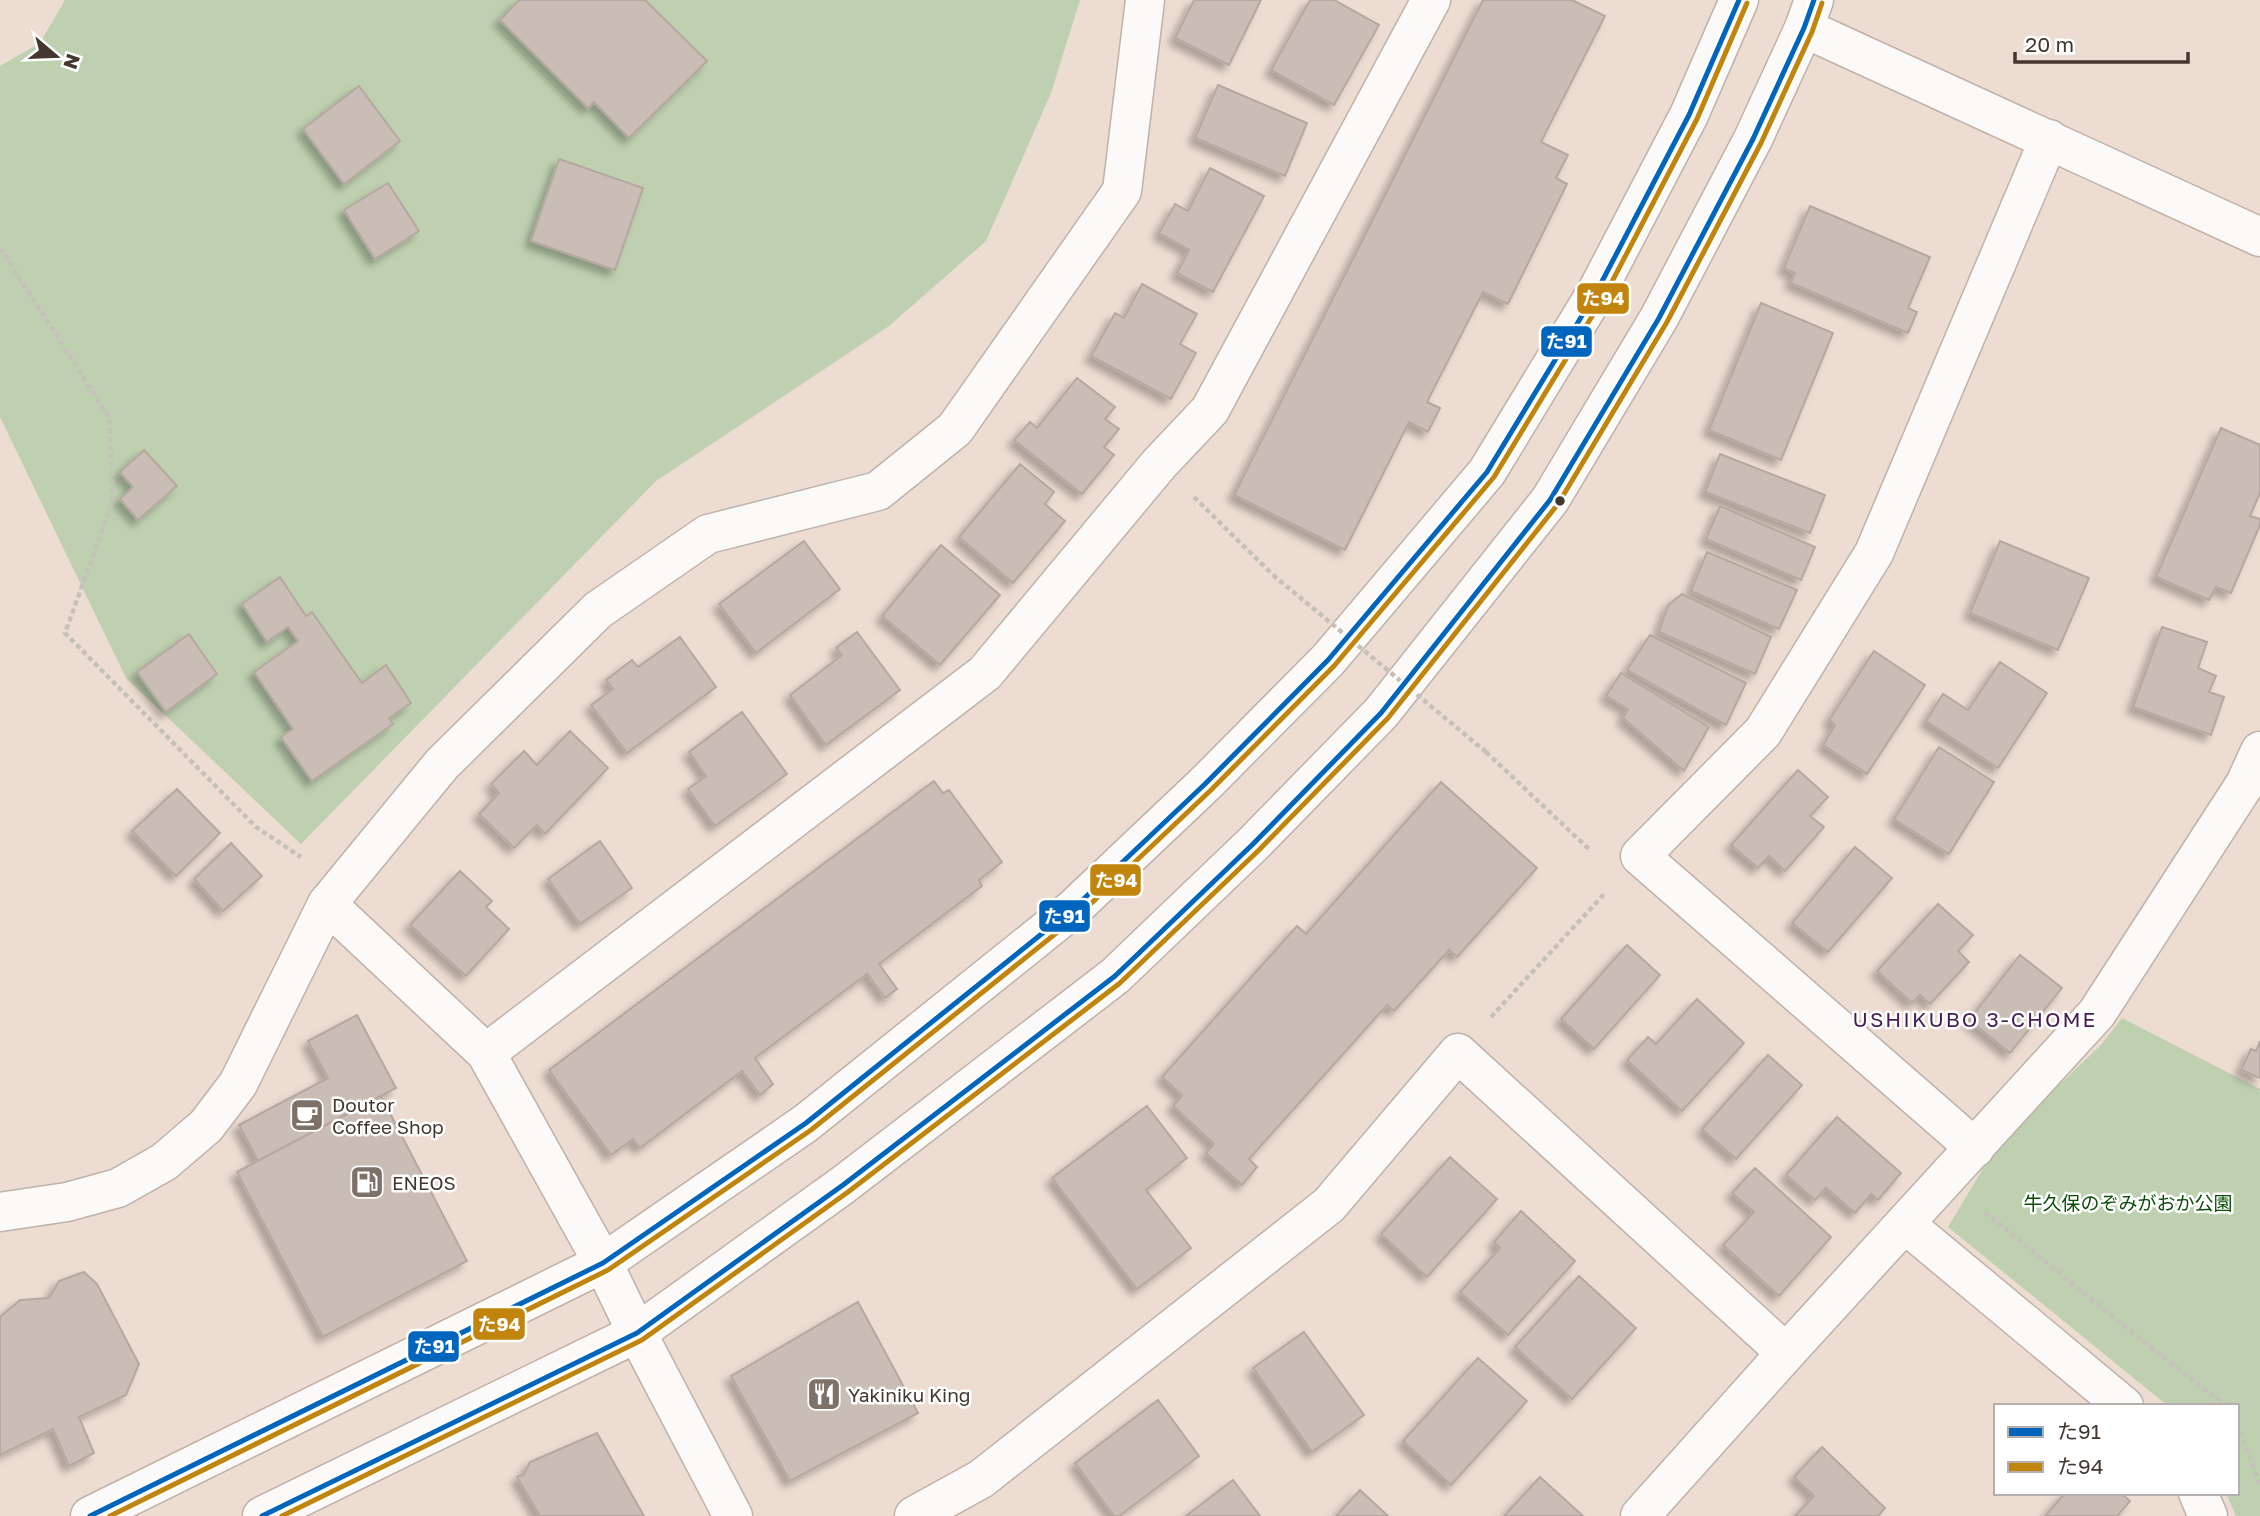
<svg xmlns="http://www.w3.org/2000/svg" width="2260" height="1516" font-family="'Golos Text','Noto Sans JP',sans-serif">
<defs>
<filter id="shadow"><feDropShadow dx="-6" dy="6" stdDeviation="3.5" flood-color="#0004"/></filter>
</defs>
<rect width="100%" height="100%" fill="#ecdcd1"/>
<g fill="#bed0af">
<path d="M 65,0 L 1080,0 L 1051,93 L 986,241 L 889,326 L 656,481 L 301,844 L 126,678 L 0,417 L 0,66 L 40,43 Z"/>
<path d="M 2122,1018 L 2260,1089 L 2260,1516 L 2236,1516 L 2226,1493 L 2237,1493 L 2237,1406 L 2168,1406 L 1948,1227 L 1999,1142 L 2101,1045 Z"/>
</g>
<g fill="#cabdb5" stroke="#b4a8a0" stroke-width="2" filter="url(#shadow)">
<path d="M 519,0 L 645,0 L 707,61 L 629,138 L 594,102 L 588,108 L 500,20 Z"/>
<path d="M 1194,0 L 1261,0 L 1229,65 L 1175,38 Z"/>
<path d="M 1310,0 L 1334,0 L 1379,25 L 1334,105 L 1271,70 Z"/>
<path d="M 1483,0 L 1572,0 L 1605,16 L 1541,142 L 1568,155 L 1556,178 L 1567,184 L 1508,304 L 1483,292 L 1427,402 L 1440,408 L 1428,432 L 1409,422 L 1345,550 L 1234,495 Z"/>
<path d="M 1218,85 L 1307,123 L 1285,176 L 1195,138 Z"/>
<path d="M 359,86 L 400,141 L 344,184 L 303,129 Z"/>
<path d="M 559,159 L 643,188 L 615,270 L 531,241 Z"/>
<path d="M 1210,168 L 1264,196 L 1213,292 L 1177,273 L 1189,250 L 1159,233 L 1175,204 L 1188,211 Z"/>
<path d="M 388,183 L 419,231 L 375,259 L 344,210 Z"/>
<path d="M 1810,206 L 1930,257 L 1908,308 L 1917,312 L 1908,333 L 1791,283 L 1795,273 L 1784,268 Z"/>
<path d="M 1142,284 L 1197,314 L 1180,344 L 1196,353 L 1171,399 L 1091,356 L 1115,313 L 1124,318 Z"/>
<path d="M 1761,303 L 1833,333 L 1781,460 L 1709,430 Z"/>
<path d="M 1077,378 L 1115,407 L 1105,419 L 1119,429 L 1104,447 L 1114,455 L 1082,494 L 1014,440 L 1030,422 L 1037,428 Z"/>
<path d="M 2221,428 L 2260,445 L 2260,493 L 2250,516 L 2260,519 L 2260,525 L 2231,593 L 2216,587 L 2209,600 L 2156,577 Z"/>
<path d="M 144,450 L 177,486 L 138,520 L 120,499 L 133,487 L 120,472 Z"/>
<path d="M 1720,454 L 1825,495 L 1810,533 L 1705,492 Z"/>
<path d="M 1020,464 L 1054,492 L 1045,504 L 1065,521 L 1013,583 L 959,537 Z"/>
<path d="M 1720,506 L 1815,547 L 1801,580 L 1706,539 Z"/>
<path d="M 804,541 L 840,589 L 756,653 L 719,604 Z"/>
<path d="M 2000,541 L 2089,578 L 2058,650 L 1970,613 Z"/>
<path d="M 941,545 L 1000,595 L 940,665 L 882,616 Z"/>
<path d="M 1707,552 L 1797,590 L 1779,629 L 1691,591 Z"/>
<path d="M 280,577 L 306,616 L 312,612 L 362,683 L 386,665 L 411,703 L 389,718 L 393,724 L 312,781 L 281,737 L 293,729 L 254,672 L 298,641 L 288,627 L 267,642 L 242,604 Z"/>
<path d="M 1682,594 L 1771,637 L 1755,674 L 1659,632 L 1668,605 Z"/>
<path d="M 2162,627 L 2207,642 L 2198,668 L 2216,676 L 2209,692 L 2224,697 L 2211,735 L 2133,707 Z"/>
<path d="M 857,632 L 900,690 L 826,745 L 790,695 L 842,655 L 836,648 Z"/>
<path d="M 189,634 L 217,674 L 166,712 L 137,672 Z"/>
<path d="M 1650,635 L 1746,683 L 1726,725 L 1627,670 Z"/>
<path d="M 680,637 L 716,687 L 627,753 L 591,705 L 613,689 L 606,680 L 632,660 L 638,667 Z"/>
<path d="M 1874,651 L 1925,685 L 1867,774 L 1823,745 L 1835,725 L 1829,720 Z"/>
<path d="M 2000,662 L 2047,693 L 1998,768 L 1926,721 L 1943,694 L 1968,710 Z"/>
<path d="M 1621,673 L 1709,727 L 1684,771 L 1623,718 L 1628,709 L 1606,696 Z"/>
<path d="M 742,712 L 787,774 L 715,826 L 688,789 L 706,776 L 689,752 Z"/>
<path d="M 570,731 L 608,768 L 545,834 L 537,825 L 514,848 L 479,814 L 499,793 L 491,784 L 524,751 L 537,765 Z"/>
<path d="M 1939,747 L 1994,782 L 1949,854 L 1894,819 Z"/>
<path d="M 1798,770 L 1828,797 L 1810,816 L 1824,827 L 1785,871 L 1769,856 L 1758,868 L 1731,845 Z"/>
<path d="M 934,781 L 943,793 L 949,790 L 1002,862 L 979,880 L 982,886 L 879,964 L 897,989 L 885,998 L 867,974 L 755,1058 L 773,1084 L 760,1095 L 742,1071 L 640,1148 L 633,1139 L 611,1155 L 549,1070 Z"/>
<path d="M 1441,782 L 1537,868 L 1457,957 L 1449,950 L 1394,1011 L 1387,1005 L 1249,1159 L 1257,1167 L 1242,1185 L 1206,1153 L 1214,1144 L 1173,1106 L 1182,1095 L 1162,1077 L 1297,926 L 1306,934 Z"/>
<path d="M 177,789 L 220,833 L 176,876 L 132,831 Z"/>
<path d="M 600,841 L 632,888 L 580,924 L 548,879 Z"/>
<path d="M 231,843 L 262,876 L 223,911 L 194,879 Z"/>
<path d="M 1855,847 L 1892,878 L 1828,952 L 1792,923 Z"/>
<path d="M 460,871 L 492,901 L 486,907 L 509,929 L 466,976 L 410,925 Z"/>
<path d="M 1938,904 L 1973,935 L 1958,951 L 1969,962 L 1930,1004 L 1920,995 L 1912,1003 L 1877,971 Z"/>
<path d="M 1627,945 L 1660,975 L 1594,1049 L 1561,1019 Z"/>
<path d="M 2020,955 L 2062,988 L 2010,1053 L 1969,1020 Z"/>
<path d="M 1697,999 L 1744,1043 L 1682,1111 L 1627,1060 L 1648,1037 L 1656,1044 Z"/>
<path d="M 357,1015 L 396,1088 L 258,1161 L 239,1125 L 328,1078 L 308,1041 Z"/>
<path d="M 2260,1041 L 2260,1078 L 2241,1070 L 2251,1049 L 2256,1051 Z"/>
<path d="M 1768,1055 L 1802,1085 L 1736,1159 L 1702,1129 Z"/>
<path d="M 381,1096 L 467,1261 L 323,1337 L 237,1172 Z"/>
<path d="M 1147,1106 L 1187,1158 L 1146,1190 L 1191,1248 L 1137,1289 L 1052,1178 Z"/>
<path d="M 1837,1117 L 1901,1173 L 1878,1200 L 1871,1194 L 1855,1213 L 1826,1188 L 1815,1200 L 1786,1175 Z"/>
<path d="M 1450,1157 L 1497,1199 L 1427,1277 L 1381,1234 Z"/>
<path d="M 1755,1168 L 1831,1237 L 1779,1296 L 1723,1245 L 1754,1212 L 1732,1193 Z"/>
<path d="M 1521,1211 L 1575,1261 L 1508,1335 L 1460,1292 L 1500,1248 L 1494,1242 Z"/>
<path d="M 84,1272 L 97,1284 L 139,1364 L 126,1395 L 79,1417 L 94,1453 L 69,1466 L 53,1429 L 0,1455 L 0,1317 L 20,1300 L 49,1298 L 59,1281 Z"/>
<path d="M 1579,1276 L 1636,1328 L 1572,1399 L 1515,1347 Z"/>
<path d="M 858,1302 L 918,1413 L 790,1481 L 731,1376 Z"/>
<path d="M 1304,1332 L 1364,1415 L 1312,1452 L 1253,1368 Z"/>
<path d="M 1478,1358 L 1527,1401 L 1451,1485 L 1403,1441 Z"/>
<path d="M 1158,1400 L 1199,1456 L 1119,1516 L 1114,1516 L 1075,1463 Z"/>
<path d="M 597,1433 L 644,1516 L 540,1516 L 517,1477 L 524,1474 L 530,1462 Z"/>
<path d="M 1822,1447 L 1885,1508 L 1878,1516 L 1795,1516 L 1814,1496 L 1794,1477 Z"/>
<path d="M 1540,1477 L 1583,1516 L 1504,1516 Z"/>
<path d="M 1233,1480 L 1260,1516 L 1186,1516 Z"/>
<path d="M 1360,1490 L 1388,1516 L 1336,1516 Z"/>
<path d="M 2065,1493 L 2121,1493 L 2130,1501 L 2117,1516 L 2045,1516 Z"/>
</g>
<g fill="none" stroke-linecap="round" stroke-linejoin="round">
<g stroke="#beb2a9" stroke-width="41">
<g id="minor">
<path d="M 1804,28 L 2260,237"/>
<path d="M 327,904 L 486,1053 L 603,1263 L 637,1333 L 733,1516"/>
<path d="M 486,1053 L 985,673 L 1159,464 L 1210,410 L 1431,0"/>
<path d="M 1975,1148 L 1640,856 L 1763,732 L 1874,553 L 2049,139"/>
<path d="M 0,1212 L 67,1202 L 118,1188 L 164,1162 L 206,1126 L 238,1084 L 327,904 L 442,764 L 598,610 L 708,534 L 878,491 L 955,429 L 1122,191 L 1145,0"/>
<path d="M 1905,1224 L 2124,1406"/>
<path d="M 2198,1493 L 2208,1516"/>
<path d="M 914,1516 L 981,1479 L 1329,1205 L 1458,1053 L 1786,1353"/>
<path d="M 1640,1516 L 1786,1353 L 2097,1013 L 2245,784 L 2260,751"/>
</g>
</g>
<g stroke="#beb2a9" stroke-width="41">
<g id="major">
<path d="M 90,1516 L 603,1263 L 806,1123 L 1074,908 L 1205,784 L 1328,660 L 1487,472 L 1597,291 L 1689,115 L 1739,0"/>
<path d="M 262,1516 L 637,1333 L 843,1185 L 1115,976 L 1253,844 L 1381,713 L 1550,500 L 1659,318 L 1753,139 L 1804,28 L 1814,0"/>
</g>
</g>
<g stroke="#c6c0bb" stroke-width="4.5" stroke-dasharray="5 3.5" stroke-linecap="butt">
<path d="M 0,248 L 109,417 L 113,500 L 65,633 L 256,827 L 301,857"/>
<path d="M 1194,497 L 1273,575"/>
<path d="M 1486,752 L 1591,851"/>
<path d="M 1491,1017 L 1606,892"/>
<path d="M 1985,1212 L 2140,1339 L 2227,1406"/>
<path d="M 2237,1424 L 2260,1485"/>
</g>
<use href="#minor" stroke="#fcfaf8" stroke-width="38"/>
<use href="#major" stroke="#fcfaf8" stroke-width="38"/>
<path stroke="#c6c0bb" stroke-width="4.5" stroke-dasharray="5 3.5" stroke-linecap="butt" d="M 1273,575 L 1486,752"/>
<g stroke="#fff" stroke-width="10">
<g id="bus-1">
<path d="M 90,1516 L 603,1263 L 806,1123 L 1074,908 L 1205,784 L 1328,660 L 1487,472 L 1597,291 L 1689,115 L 1739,0"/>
<path d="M 262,1516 L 637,1333 L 843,1185 L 1115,976 L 1253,844 L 1381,713 L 1550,500 L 1659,318 L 1753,139 L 1804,28 L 1814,0"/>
</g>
</g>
<g stroke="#fff" stroke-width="10">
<g id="bus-2">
<path d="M 110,1516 L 608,1270 L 811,1130 L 1080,914 L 1211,790 L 1334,666 L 1494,477 L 1605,295 L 1697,119 L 1747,3"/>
<path d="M 282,1516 L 642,1340 L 848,1192 L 1120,983 L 1259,850 L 1388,718 L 1558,504 L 1667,322 L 1761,143 L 1812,32 L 1822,3"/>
</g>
</g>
<use href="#bus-1" stroke="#0065bd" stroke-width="5"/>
<use href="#bus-2" stroke="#c1850e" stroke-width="5"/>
</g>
<defs>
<g id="cafe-square" transform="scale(1.75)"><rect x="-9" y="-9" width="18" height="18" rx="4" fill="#7e7168" stroke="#fff"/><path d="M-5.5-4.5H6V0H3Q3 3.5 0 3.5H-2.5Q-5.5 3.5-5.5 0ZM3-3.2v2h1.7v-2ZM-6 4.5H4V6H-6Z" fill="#fff"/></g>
<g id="fuel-square" transform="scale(1.75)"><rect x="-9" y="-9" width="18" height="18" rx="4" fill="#7e7168" stroke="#fff"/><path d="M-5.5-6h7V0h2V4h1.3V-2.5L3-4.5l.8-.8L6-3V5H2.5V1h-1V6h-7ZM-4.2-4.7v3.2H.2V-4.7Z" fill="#fff"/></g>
<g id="restaurant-square" transform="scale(1.75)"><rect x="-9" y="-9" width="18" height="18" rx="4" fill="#7e7168" stroke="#fff"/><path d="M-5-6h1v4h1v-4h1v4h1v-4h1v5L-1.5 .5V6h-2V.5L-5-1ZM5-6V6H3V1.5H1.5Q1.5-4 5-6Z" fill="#fff"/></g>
</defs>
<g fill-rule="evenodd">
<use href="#cafe-square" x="307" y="1115"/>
<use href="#fuel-square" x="367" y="1182"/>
<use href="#restaurant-square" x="824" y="1394"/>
</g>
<circle fill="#43372f" stroke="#fff" stroke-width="2.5" cx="1560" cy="501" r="6"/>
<g text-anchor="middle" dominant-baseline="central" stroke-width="5" stroke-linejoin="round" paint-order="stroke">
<g font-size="19" fill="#43372f" stroke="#fff" text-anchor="start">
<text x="332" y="1104">Doutor<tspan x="332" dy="22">Coffee Shop</tspan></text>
<text x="392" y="1182">ENEOS</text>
<text x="848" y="1394">Yakiniku King</text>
</g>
<g font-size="19" fill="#0a4d07" stroke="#fff">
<text x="2128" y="1202">牛久保のぞみがおか公園</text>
</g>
<g font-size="21" letter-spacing="2" fill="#441d53" stroke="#fff">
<text x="1975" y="1019">USHIKUBO 3-CHOME</text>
</g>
</g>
<g stroke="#fff" stroke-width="2.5">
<rect x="1576" y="282" width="54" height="33" rx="7" fill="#c1850e"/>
<rect x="1540" y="325" width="53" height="33" rx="7" fill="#0065bd"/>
<rect x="1089" y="863" width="53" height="34" rx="7" fill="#c1850e"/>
<rect x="1038" y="899" width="53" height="34" rx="7" fill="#0065bd"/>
<rect x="472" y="1307" width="54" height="34" rx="7" fill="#c1850e"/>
<rect x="407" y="1330" width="53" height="33" rx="7" fill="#0065bd"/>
</g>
<g font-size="19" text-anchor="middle" font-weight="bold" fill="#fff">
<text x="1603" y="305">た94</text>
<text x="1566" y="348">た91</text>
<text x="1116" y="887">た94</text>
<text x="1064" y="923">た91</text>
<text x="499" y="1331">た94</text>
<text x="434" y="1353">た91</text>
</g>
<rect x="1994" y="1404" width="245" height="91" fill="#ffffff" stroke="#b4afac" stroke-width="2"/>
<rect x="2008" y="1427" width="35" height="10" fill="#0065bd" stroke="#b4afac" stroke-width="2"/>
<text x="2057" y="1439" font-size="21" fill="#43372f">た91</text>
<rect x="2008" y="1462" width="35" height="10" fill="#c1850e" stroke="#b4afac" stroke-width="2"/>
<text x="2057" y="1474" font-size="21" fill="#43372f">た94</text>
<g transform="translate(56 56) rotate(109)" stroke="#ffffff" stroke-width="5" paint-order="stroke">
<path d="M0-5L12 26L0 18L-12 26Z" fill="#43372f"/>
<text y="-10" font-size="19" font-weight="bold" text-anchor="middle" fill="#43372f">N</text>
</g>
<path d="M2015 52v10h173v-10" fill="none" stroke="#43372f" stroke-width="3.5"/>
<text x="2025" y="52" font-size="21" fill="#43372f" stroke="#ffffff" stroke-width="5" paint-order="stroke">20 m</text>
</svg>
